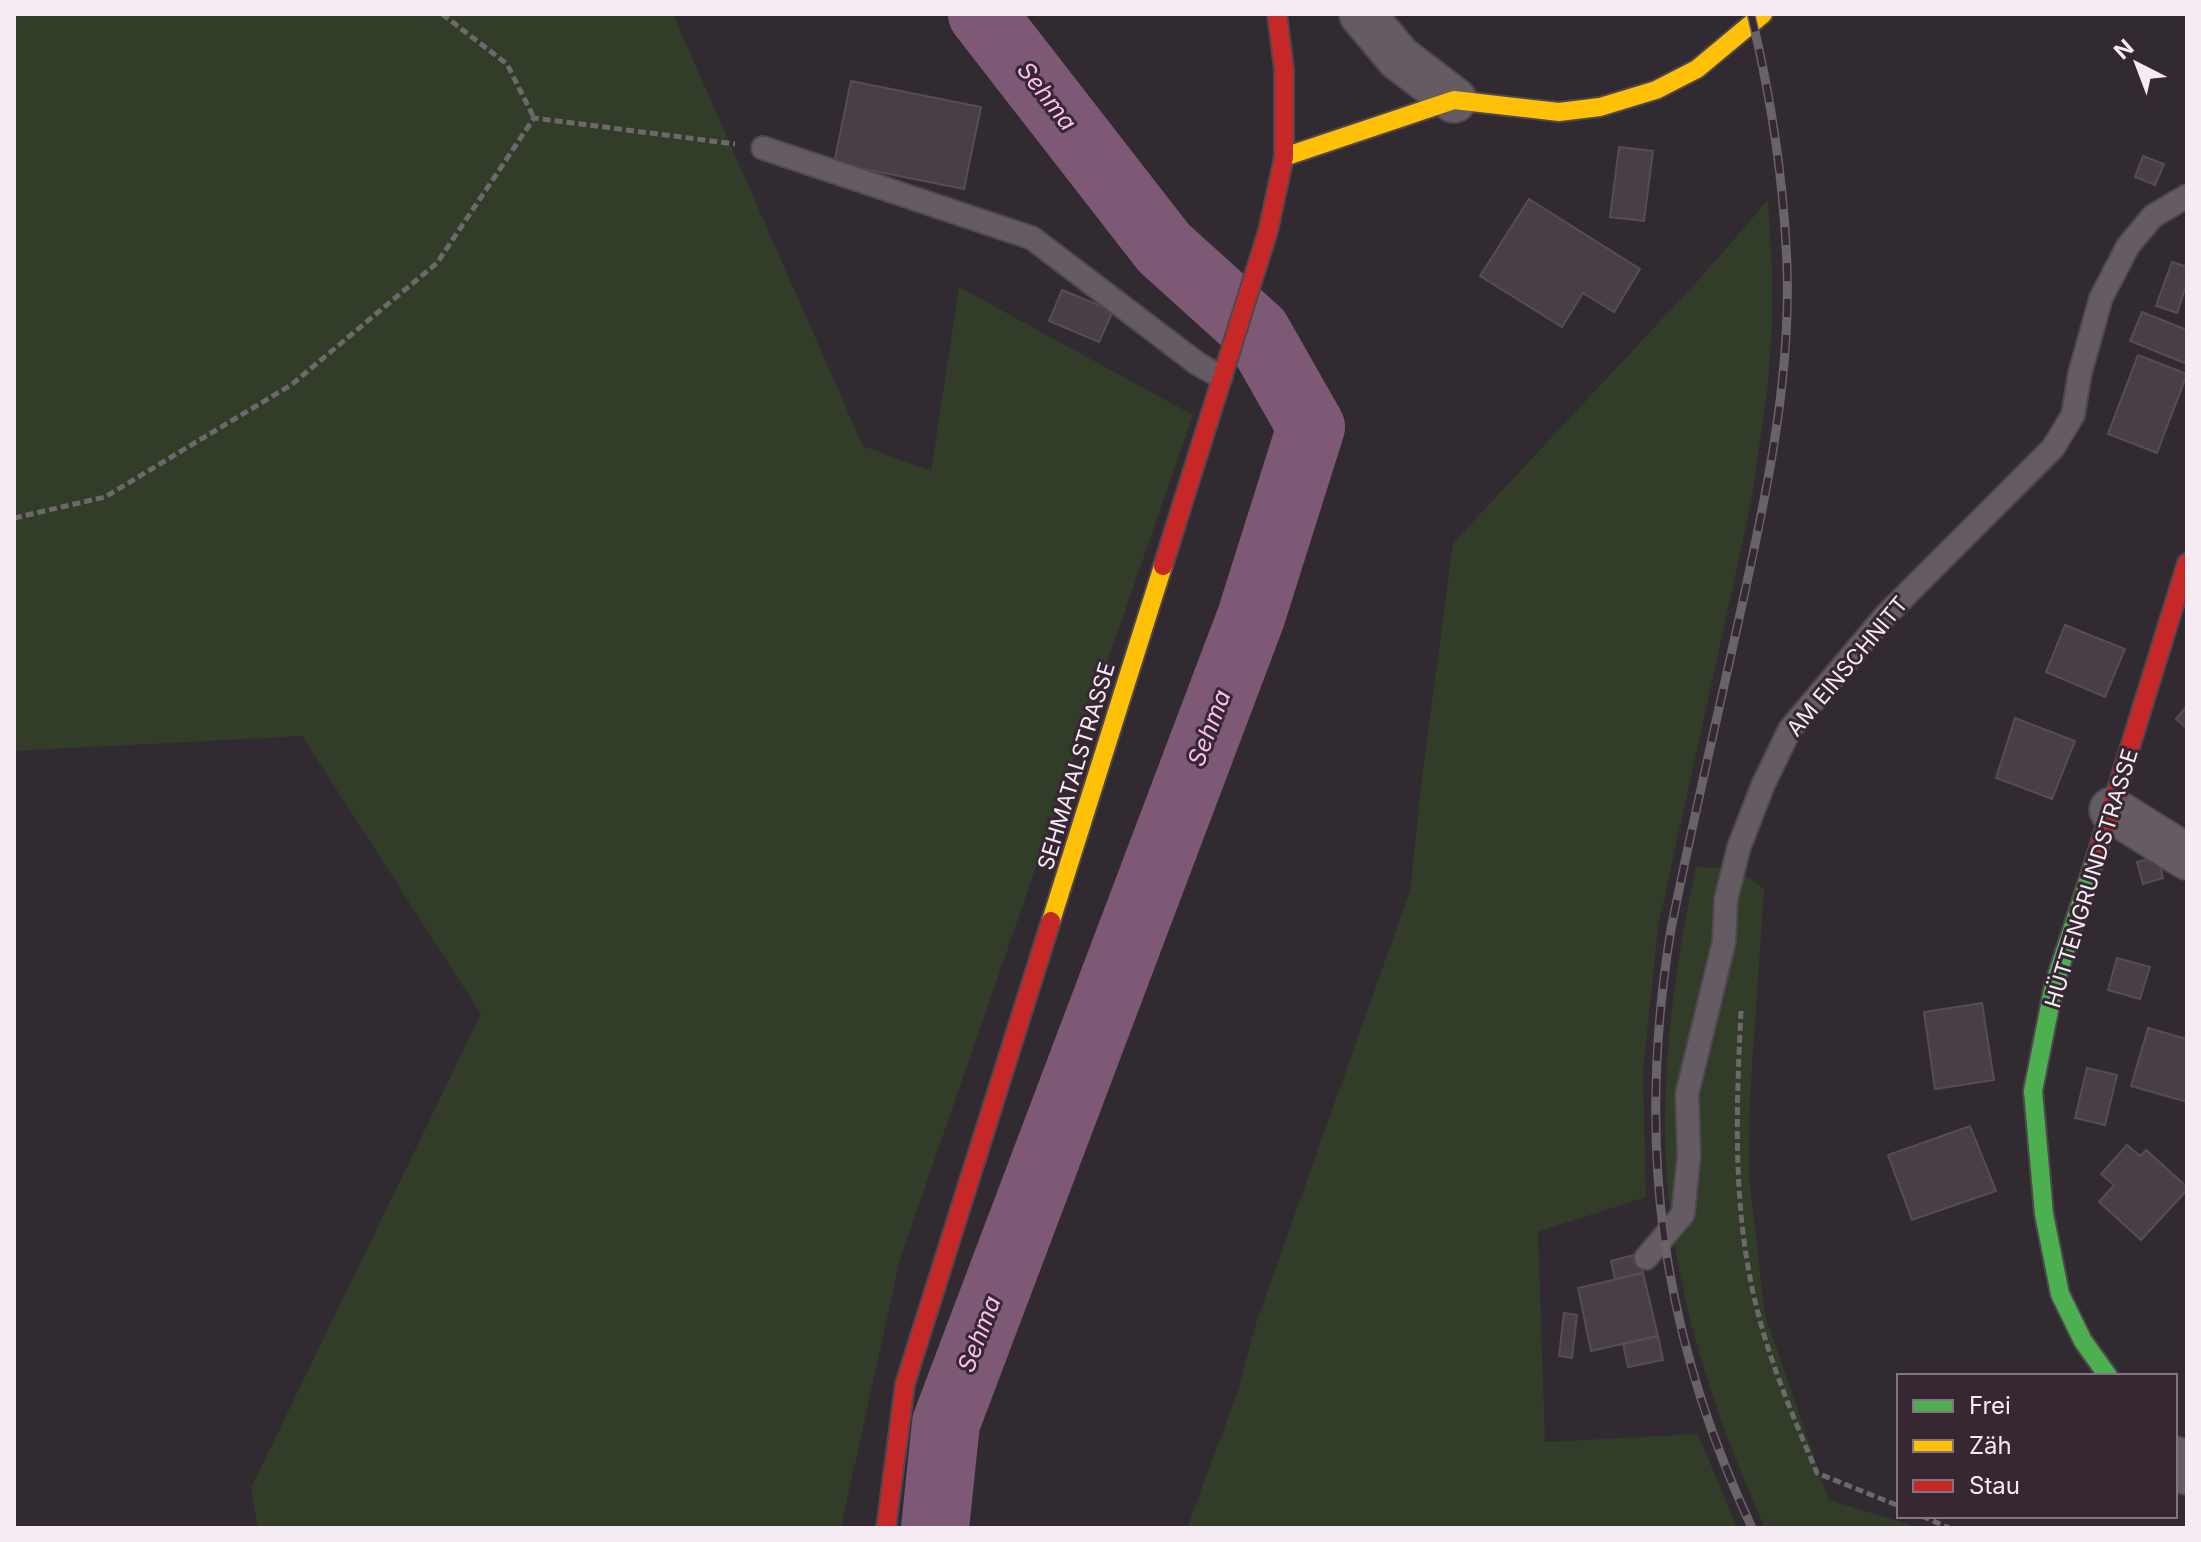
<svg xmlns="http://www.w3.org/2000/svg" width="2201" height="1542" font-family="Inter,sans-serif">
<rect width="100%" height="100%" fill="#322a31"/>
<g fill="#313c29">
<path d="M 14,14 L 673,14 L 863,446 L 931,471 L 959,287 L 1193,415 L 900,1259 L 841,1528 L 258,1528 L 251,1488 L 481,1014 L 302,736 L 14,751 Z"/>
<path d="M 1768,200 L 1772,268 L 1772,326 L 1768,384 L 1751,504 L 1658,927 L 1643,1073 L 1646,1197 L 1538,1232 L 1545,1442 L 1698,1434 L 1737,1528 L 1187,1528 L 1238,1391 L 1255,1326 L 1410,891 L 1422,778 L 1453,543 L 1703,275 Z"/>
<path d="M 1696,867 C 1730,868 1737,866 1764,889 L 1750,1097 L 1749,1176 L 1765,1315 L 1829,1500 L 1921,1528 L 1765,1528 C 1723,1434 1688,1336 1673,1234 C 1655,1112 1670,987 1696,867 Z"/>
</g>
<g fill="none" stroke-linecap="round" stroke-linejoin="round">
<path stroke="#7e5976" stroke-width="68" d="M 935,1528 L 946,1423 L 1251,617 L 1311,427 L 1257,332 L 1164,248 L 982,14"/>
</g>
<g fill="#493e47" stroke="#544e53" stroke-width="2">
<path d="M 851,81 L 981,107 L 964,189 L 834,163 Z"/>
<path d="M 1619,147 L 1653,151 L 1644,221 L 1610,217 Z"/>
<path d="M 2143,156 L 2164,164 L 2155,185 L 2135,177 Z"/>
<path d="M 1529,199 L 1640,269 L 1614,312 L 1583,293 L 1562,327 L 1480,276 Z"/>
<path d="M 2172,262 L 2187,267 L 2187,283 L 2177,313 L 2156,306 Z"/>
<path d="M 1062,290 L 1113,311 L 1099,342 L 1049,321 Z"/>
<path d="M 2142,312 L 2187,330 L 2187,364 L 2130,341 Z"/>
<path d="M 2138,355 L 2187,374 L 2157,453 L 2108,434 Z"/>
<path d="M 2065,625 L 2125,649 L 2105,697 L 2046,672 Z"/>
<path d="M 2187,706 L 2187,728 L 2176,719 Z"/>
<path d="M 2015,718 L 2075,741 L 2052,799 L 1996,778 Z"/>
<path d="M 2158,856 L 2163,878 L 2143,884 L 2137,862 Z"/>
<path d="M 2117,958 L 2150,967 L 2140,999 L 2108,990 Z"/>
<path d="M 1982,1003 L 1994,1080 L 1935,1089 L 1924,1012 Z"/>
<path d="M 2148,1028 L 2187,1039 L 2187,1102 L 2131,1086 Z"/>
<path d="M 2087,1068 L 2117,1075 L 2105,1125 L 2075,1118 Z"/>
<path d="M 1970,1126 L 1996,1191 L 1912,1220 L 1888,1155 Z"/>
<path d="M 2127,1145 L 2140,1156 L 2146,1150 L 2187,1187 L 2187,1190 L 2141,1240 L 2099,1202 L 2114,1185 L 2101,1174 Z"/>
<path d="M 1638,1254 L 1643,1273 L 1615,1279 L 1611,1261 Z"/>
<path d="M 1643,1273 L 1658,1336 L 1591,1351 L 1578,1288 Z"/>
<path d="M 1564,1313 L 1577,1315 L 1572,1358 L 1559,1356 Z"/>
<path d="M 1658,1336 L 1663,1360 L 1628,1367 L 1623,1344 Z"/>
</g>
<g fill="none" stroke-linecap="round" stroke-linejoin="round">
<g stroke="#4e474d" stroke-width="26">
<g id="lane">
<path d="M 763,148 L 1032,238 L 1198,364 L 1221,377"/>
<path d="M 1646,1258 L 1683,1214 L 1689,1155 L 1687,1094 L 1724,942 L 1726,899 L 1739,847 L 1763,785 L 1790,729 L 1885,616 L 2053,448 L 2073,415 L 2080,373 L 2101,298 L 2128,246 L 2153,216 L 2187,196"/>
</g>
</g>
<g stroke="#4e474d" stroke-width="48">
<g id="street">
<path d="M 1362,14 L 1399,58 L 1454,100"/>
<path d="M 2112,810 L 2187,857"/>
<path d="M 2175,1459 L 2187,1472"/>
</g>
</g>
<g stroke="#4e474d" stroke-width="22">
<path id="fast" d="M 2095,860 L 2054,985 L 2033,1091 L 2044,1214 L 2060,1294 L 2083,1341 L 2108,1376"/>
</g>
<g stroke="#4e474d" stroke-width="22">
<g id="slow">
<path d="M 1284,157 L 1454,100 L 1559,112 L 1600,107 L 1656,90 L 1697,69 L 1763,14"/>
<path d="M 1051,921 L 1163,566"/>
</g>
</g>
<g stroke="#4e474d" stroke-width="22">
<g id="jam">
<path d="M 1163,566 L 1268,231 L 1284,157 L 1284,69 L 1277,14"/>
<path d="M 2095,860 L 2187,563"/>
<path d="M 886,1528 L 905,1384 L 1051,921"/>
</g>
</g>
<g stroke="#6d686c" stroke-width="5" stroke-dasharray="8 4" stroke-linecap="butt">
<path d="M 442,14 L 507,64 L 534,118"/>
<path d="M 14,518 L 105,497 L 291,385 L 437,263 L 534,118 L 735,144"/>
<path d="M 1741,1011 C 1736,1111 1732,1214 1758,1313 C 1772,1368 1795,1421 1817,1473 L 1899,1506"/>
<path d="M 1922,1516 L 1949,1528"/>
</g>
<use href="#lane" stroke="#645c62" stroke-width="22"/>
<use href="#street" stroke="#645c62" stroke-width="44"/>
<use href="#fast" stroke="#4caf50" stroke-width="18"/>
<use href="#slow" stroke="#ffc107" stroke-width="18"/>
<use href="#jam" stroke="#c62828" stroke-width="18"/>
<g stroke="#686367" stroke-width="9">
<path id="rail" d="M 1751,14 C 1771,97 1784,181 1787,266 C 1791,383 1765,501 1740,614 C 1717,719 1692,824 1671,929 C 1636,1143 1660,1331 1752,1528"/>
</g>
<use href="#rail" stroke="#362733" stroke-width="6" stroke-dasharray="18" stroke-linecap="butt"/>
</g>
<g text-anchor="middle" dominant-baseline="central" stroke-width="6" stroke-linejoin="round" paint-order="stroke">
<g font-size="22" fill="#f5ebf3" stroke="#362733">
<text transform="translate(1847 666) rotate(-50)">AM EINSCHNITT</text>
<text transform="translate(1076 766) rotate(-73)">SEHMATALSTRASSE</text>
<text transform="translate(2091 878) rotate(-73)">HÜTTENGRUNDSTRASSE</text>
</g>
<g font-size="24" font-style="italic" fill="#fdbdef" stroke="#362733">
<text transform="translate(1047 96) rotate(52)">Sehma</text>
<text transform="translate(1209 728) rotate(-69)">Sehma</text>
<text transform="translate(979 1334) rotate(-69)">Sehma</text>
</g>
</g>
<rect width="2201" height="1542" fill="none" stroke="#f5ebf3" stroke-width="32"/>
<rect x="1897" y="1374" width="280" height="144" fill="#362733" stroke="#827580" stroke-width="2"/>
<rect x="1913" y="1400" width="40" height="12" fill="#4caf50" stroke="#827580" stroke-width="2"/>
<text x="1969" y="1414" font-size="24" fill="#f5ebf3">Frei</text>
<rect x="1913" y="1440" width="40" height="12" fill="#ffc107" stroke="#827580" stroke-width="2"/>
<text x="1969" y="1454" font-size="24" fill="#f5ebf3">Zäh</text>
<rect x="1913" y="1480" width="40" height="12" fill="#c62828" stroke="#827580" stroke-width="2"/>
<text x="1969" y="1494" font-size="24" fill="#f5ebf3">Stau</text>
<g transform="translate(2137 64) rotate(318)" stroke="#362733" stroke-width="6" paint-order="stroke">
<path d="M0-6L14 30L0 20L-14 30Z" fill="#f5ebf3"/>
<text y="-12" font-size="22" font-weight="bold" text-anchor="middle" fill="#f5ebf3">N</text>
</g>
</svg>
